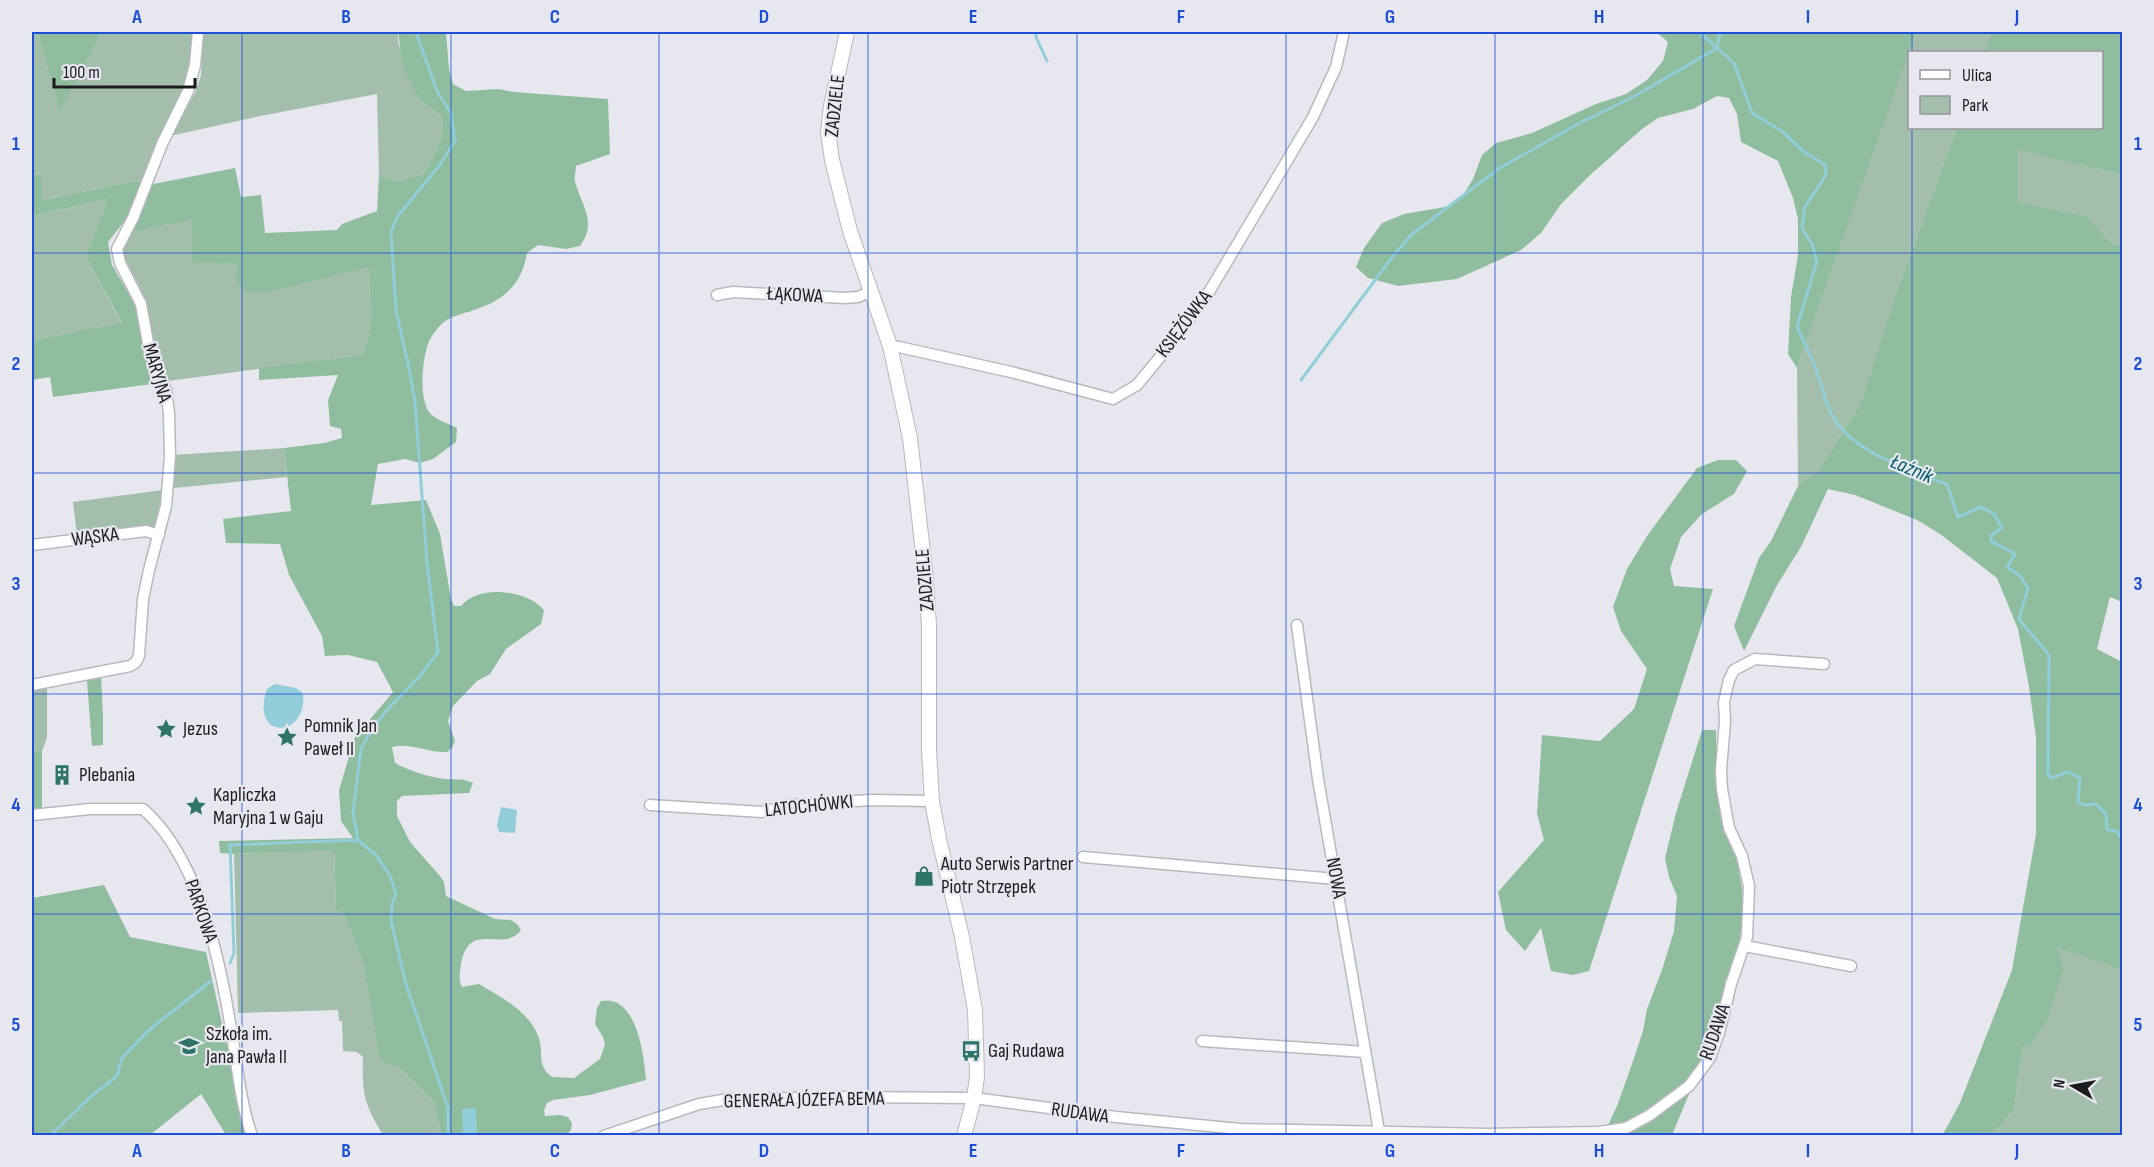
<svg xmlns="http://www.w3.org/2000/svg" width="2154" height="1167" font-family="'Sofia Sans Condensed',sans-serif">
<rect width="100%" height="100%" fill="#e7e8ef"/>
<g fill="#a3beab">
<path d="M 32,32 L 43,32 L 38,33 L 60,111 L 102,32 L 195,32 L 188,81 L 141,180 L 42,200 L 40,173 L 32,175 Z"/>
<path d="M 203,32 L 398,32 L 398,42 L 419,99 L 442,117 C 444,143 435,153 423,174 L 400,181 L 379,176 L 377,94 L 260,116 L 170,136 L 195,93 L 201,75 Z"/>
<path d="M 1915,32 L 1992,32 L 1984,52 L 1910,52 L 1910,128 L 1957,128 L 1897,290 L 1860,404 L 1819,470 L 1798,486 L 1797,368 Z"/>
<path d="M 2018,148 L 2122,175 L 2122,247 L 2111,242 L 2086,216 L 2018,204 Z"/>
<path d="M 107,199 L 86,257 L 122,324 L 35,340 L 32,346 L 32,216 Z"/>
<path d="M 192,218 L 238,264 L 288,287 L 341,272 L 369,268 C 369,297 375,329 362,355 L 168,381 L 157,359 L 139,286 L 121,251 L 128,233 Z"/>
<path d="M 284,448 L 287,477 L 174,488 L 172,455 Z"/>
<path d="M 163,490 L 155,528 L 77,536 L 73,502 Z"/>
<path d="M 47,688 L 47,738 L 42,751 L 32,752 L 32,690 Z"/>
<path d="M 334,849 L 336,908 L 343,913 L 363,963 L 380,1059 L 399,1068 L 434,1102 L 441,1135 L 383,1135 C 364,1103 362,1095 363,1057 L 357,1052 L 343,1051 L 342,1021 L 339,1021 L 338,1010 L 238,1013 L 234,854 Z"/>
<path d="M 2056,946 L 2122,970 L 2122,1135 L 1994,1136 L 1994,1133 L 2014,1110 L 2023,1045 Z"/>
</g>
<g fill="#91bd9f">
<path d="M 43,32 L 102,32 L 60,112 L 38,33 Z"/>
<path d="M 398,32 L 446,32 L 449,69 L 453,84 L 466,91 L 498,89 L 514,92 L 608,99 L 610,154 L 576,166 C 576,171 574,177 575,181 C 581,206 598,221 580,246 L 566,249 L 538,245 L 527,253 C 522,284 504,301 474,310 C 463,314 453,315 444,322 C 437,328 431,336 428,344 C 422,361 419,397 429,412 C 434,419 449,424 457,428 L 456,442 L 433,459 L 420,463 L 405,459 L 378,464 L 371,505 L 426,500 L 440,534 L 451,599 L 454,606 L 461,606 C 479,584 527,590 544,610 L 541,624 L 506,649 L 490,674 L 477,681 L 453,706 L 448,721 L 455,741 L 452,748 L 447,752 C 428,753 410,742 392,747 L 395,763 C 410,771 428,777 445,779 C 457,780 463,778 473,783 L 469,793 L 402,796 L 397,801 L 397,816 L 410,842 L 440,876 L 444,882 L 446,896 L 495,919 L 511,920 L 517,924 L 521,930 C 504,954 469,919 461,964 C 460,972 458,979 462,987 L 479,984 C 502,998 529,1011 539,1038 C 544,1054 536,1065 552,1077 L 574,1078 L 600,1059 L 605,1044 L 603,1037 L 595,1024 L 597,1008 L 601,1001 C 637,994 644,1056 646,1080 L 590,1095 L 553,1100 L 547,1103 L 544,1110 L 545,1116 L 560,1115 L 568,1117 L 572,1123 L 571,1130 L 566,1135 L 441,1135 L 434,1102 L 399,1068 L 380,1060 L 363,963 L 343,913 L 336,909 L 334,850 L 234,854 L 220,853 L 219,841 L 353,838 L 341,821 L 339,790 L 355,737 L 393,692 L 377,662 L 348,655 L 325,656 L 322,636 L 289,575 L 280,544 L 226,543 L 223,519 L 291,511 L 284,448 L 324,443 L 342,438 L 341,429 L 330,426 L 328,400 L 338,375 L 259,380 L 259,368 L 362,355 C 375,329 369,297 369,268 C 343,270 260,301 244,290 C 241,287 238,282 235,279 L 238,264 L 193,262 L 192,219 L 128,233 L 148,185 L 235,168 L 241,197 L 261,195 L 265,233 L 337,230 L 342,224 L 377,211 L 379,176 L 400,181 L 423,174 C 435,153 444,143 442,117 L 419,99 L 403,68 Z"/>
<path d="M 1656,32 L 1916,32 L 1797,368 L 1788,354 L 1791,297 L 1798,255 L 1798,219 L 1793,198 L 1778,161 L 1741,142 L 1737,114 L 1729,98 L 1717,96 L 1693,109 L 1658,118 L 1642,129 L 1589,176 L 1561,204 L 1541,233 L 1521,250 L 1457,279 L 1398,286 L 1368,278 L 1356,267 L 1364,248 L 1382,223 L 1404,214 L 1445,207 L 1462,197 L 1473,179 L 1482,155 L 1496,143 L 1532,133 L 1596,104 L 1626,94 L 1647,80 L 1663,61 L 1668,42 Z"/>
<path d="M 1992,32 L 2122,32 L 2122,175 L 2018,149 L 2018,203 L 2086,216 L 2111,242 L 2122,247 L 2122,602 L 2110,597 L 2097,649 L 2122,662 L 2122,970 L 2057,947 L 2063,970 L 2047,1020 L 2030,1046 L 2023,1045 L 2014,1110 L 1994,1133 L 1994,1135 L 1942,1136 L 1960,1103 L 2012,970 L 2036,834 L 2036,737 L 2029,687 L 2018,629 L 1997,578 L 1940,534 L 1917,520 L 1855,495 L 1828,489 L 1802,545 L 1776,587 L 1744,651 L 1734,626 L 1759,558 L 1771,541 L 1798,486 L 1819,470 L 1860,404 L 1897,290 L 1957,128 L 2102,128 L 2102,52 L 1984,52 Z"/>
<path d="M 41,173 L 42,200 L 141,180 L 128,217 L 108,242 L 112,265 L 136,306 L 148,365 L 160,383 L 53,397 L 50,377 L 32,380 L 32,346 L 35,340 L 122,323 L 86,257 L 107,199 L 32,216 L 32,175 Z"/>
<path d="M 1718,460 L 1736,460 L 1747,471 L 1734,494 L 1702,514 L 1681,537 L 1670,569 L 1674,586 L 1713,589 L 1589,971 L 1573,975 L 1551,971 L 1541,928 L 1525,951 L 1506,930 L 1498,892 L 1544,840 L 1537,814 L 1542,735 L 1600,741 L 1634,709 L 1647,669 L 1621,631 L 1613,607 L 1627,569 L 1647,536 L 1697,468 Z"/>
<path d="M 101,676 L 103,714 L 103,745 L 92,746 L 87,681 Z"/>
<path d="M 1702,730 L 1716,730 L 1717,773 L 1728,835 L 1738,865 L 1742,888 L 1744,903 L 1741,931 L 1737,955 L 1712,1027 L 1709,1046 L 1672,1135 L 1603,1136 L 1617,1106 L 1631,1067 L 1643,1031 L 1647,1009 L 1662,970 L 1674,931 L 1677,896 L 1669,877 L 1665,858 L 1676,813 Z"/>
<path d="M 42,751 L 42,808 L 32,810 L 32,752 Z"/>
<path d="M 104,885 L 130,937 L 206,952 L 240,1104 L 250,1135 L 226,1135 L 201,1094 L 150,1135 L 32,1136 L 34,1133 L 32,1132 L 32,898 Z"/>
</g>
<g fill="#91ced9">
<path d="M 275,684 L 296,688 L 303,693 C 308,739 249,741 267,689 Z"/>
<path d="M 501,807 L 517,810 L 515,833 L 499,832 L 497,825 Z"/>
<path d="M 476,1108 L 477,1135 L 463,1135 L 462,1109 Z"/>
</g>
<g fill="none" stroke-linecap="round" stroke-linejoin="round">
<g stroke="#91ced9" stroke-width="3">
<path d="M 416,32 L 437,91 L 451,113 L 455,141 L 439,166 L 397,217 L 391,232 L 396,311 L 409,368 L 415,402 L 427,563 L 438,652 L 420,676 L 387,710 L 372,729 L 361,749 L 353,813 L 358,840 L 376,855 L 390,876 L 396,894 L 392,904 L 391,921 L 406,984 L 448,1108 L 448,1136"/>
<path d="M 1036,32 L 1036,37 L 1047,61"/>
<path d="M 1720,32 L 1717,48 L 1734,63 L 1752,113 L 1783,132 L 1804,152 L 1825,165 L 1826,175 L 1805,207 L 1802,228 L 1812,244 L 1817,261 L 1797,327 C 1804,342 1812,357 1817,373 C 1822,386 1825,401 1831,413 C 1850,452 1909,470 1947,484 L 1958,517 L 1981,507 L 1994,514 L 2002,528 L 1991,536 L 1991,541 L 2015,554 L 2007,567 L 2020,576 L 2028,588 L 2019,619 L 2049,655 L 2048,774 L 2051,778 L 2068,772 L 2080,778 L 2078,802 L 2084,805 L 2096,804 L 2106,814 L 2107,829 L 2118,832 L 2122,840"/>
<path d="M 1301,380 L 1390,260 L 1410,236 L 1498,169 L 1578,124 L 1635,96 L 1717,48 L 1699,32"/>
<path d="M 230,963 L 234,953 L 230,845 L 358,840"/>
<path d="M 50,1136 L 89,1098 L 117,1076 L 122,1058 L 149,1030 L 211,981"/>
</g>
<g stroke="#b8b9bf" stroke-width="13">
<g id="minor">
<path d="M 717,295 L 733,292 L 845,298 L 858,297 L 872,291"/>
<path d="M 890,346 L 899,347 L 1011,372 L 1113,399 L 1137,385 L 1165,351 L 1209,292 L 1313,117 L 1336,67 L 1344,32"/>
<path d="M 32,545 L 146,531 L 159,535"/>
<path d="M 1297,625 L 1318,779 L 1379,1131"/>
<path d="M 32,685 L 130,666 L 136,662 L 139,656 L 143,599 L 149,570 L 166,506 L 170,456 L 169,413 L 166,390 L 150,354 L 141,304 L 120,263 L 117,249 L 133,218 L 162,144 L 188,91 L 195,65 L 198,32"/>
<path d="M 650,805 L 762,812 L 793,805 L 872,800 L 932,801"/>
<path d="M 32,815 L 90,809 L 143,809 C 197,856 219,954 230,1023 C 237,1061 239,1098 252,1136"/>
<path d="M 1083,857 L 1336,879"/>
<path d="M 1745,946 L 1851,966"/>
<path d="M 1202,1041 L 1365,1052"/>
<path d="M 604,1136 L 699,1104 L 729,1099 L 850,1097 L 974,1098 L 1116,1117 L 1240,1129 L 1488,1134 L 1599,1132 L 1626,1128 L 1650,1115 L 1689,1086 L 1710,1058 L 1719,1033 L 1731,984 L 1747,937 L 1749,886 L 1742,856 L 1729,828 L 1722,789 L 1721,770 L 1725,721 L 1724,702 L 1729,680 L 1734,670 L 1755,659 L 1824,664"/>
</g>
</g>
<g stroke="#b8b9bf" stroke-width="16">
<path id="tertiary" d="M 847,32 L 831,106 L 828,132 L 832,160 L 850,231 L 890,346 L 910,438 L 925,570 L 929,625 L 929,751 L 932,801 L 939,839 L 962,937 L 975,1010 L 977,1077 L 974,1098 L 964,1136"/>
</g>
<use href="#minor" stroke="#fff" stroke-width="10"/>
<use href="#tertiary" stroke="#fff" stroke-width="14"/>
</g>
<path fill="none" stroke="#1d4ed8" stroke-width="1.5" stroke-opacity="0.55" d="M 242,32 L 242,1136M 451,32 L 451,1136M 659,32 L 659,1136M 868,32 L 868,1136M 1077,32 L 1077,1136M 1286,32 L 1286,1136M 1495,32 L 1495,1136M 1703,32 L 1703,1136M 1912,32 L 1912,52M 1912,128 L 1912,1136M 32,253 L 2122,253M 32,473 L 2122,473M 32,694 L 2122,694M 32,914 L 2122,914"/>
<defs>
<g id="sight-bare" transform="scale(1.62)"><path d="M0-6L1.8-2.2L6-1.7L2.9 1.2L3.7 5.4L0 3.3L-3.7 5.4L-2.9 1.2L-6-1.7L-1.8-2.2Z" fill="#2e746b" stroke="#e7e8ef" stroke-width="2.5" paint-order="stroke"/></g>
<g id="building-bare" transform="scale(1.62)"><path d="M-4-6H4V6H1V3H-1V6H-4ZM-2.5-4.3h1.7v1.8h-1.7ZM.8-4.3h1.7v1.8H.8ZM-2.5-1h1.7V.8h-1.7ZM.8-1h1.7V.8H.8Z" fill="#2e746b" stroke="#e7e8ef" stroke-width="2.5" paint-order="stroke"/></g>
<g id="shop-bare" transform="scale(1.62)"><path d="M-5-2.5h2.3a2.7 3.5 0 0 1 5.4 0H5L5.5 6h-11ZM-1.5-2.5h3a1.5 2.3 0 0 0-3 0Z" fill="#2e746b" stroke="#e7e8ef" stroke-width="2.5" paint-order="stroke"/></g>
<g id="school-bare" transform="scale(1.62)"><path d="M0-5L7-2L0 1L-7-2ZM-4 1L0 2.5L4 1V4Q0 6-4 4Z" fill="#2e746b" stroke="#e7e8ef" stroke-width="2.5" paint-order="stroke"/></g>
<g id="bus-bare" transform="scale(1.62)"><path d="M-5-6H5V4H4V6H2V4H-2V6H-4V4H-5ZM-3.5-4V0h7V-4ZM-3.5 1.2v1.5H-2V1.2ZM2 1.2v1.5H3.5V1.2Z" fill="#2e746b" stroke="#e7e8ef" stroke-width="2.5" paint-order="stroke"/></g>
</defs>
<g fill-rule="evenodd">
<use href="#sight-bare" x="166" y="729"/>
<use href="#sight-bare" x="287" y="737"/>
<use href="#building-bare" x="62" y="775"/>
<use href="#sight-bare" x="196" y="806"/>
<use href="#shop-bare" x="924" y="876"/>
<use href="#school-bare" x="189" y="1046"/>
<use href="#bus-bare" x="971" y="1051"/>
</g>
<g text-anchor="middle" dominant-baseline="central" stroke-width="4.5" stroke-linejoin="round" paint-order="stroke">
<g font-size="20" fill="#1c1c1e" stroke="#e7e8ef">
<text transform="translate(835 106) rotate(-84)">ZADZIELE</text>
<text transform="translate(795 295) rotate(3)">ŁĄKOWA</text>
<text transform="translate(1184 324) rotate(-53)">KSIĘŻÓWKA</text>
<text transform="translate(157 373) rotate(74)">MARYJNA</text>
<text transform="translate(95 537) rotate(-7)">WĄSKA</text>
<text transform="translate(925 580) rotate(-95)">ZADZIELE</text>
<text transform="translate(809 806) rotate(-6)">LATOCHÓWKI</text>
<text transform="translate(1336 878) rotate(80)">NOWA</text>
<text transform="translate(201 911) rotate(71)">PARKOWA</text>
<text transform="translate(1715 1032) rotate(-71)">RUDAWA</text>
<text transform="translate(804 1100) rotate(-1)">GENERAŁA JÓZEFA BEMA</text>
<text transform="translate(1080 1113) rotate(8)">RUDAWA</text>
</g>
<g font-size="20" fill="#1c1c1e" stroke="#e7e8ef" text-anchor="start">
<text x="304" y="726">Pomnik Jan<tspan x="304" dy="23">Paweł II</tspan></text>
<text x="183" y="729">Jezus</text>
<text x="79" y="775">Plebania</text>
<text x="213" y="795">Kapliczka<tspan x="213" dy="23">Maryjna 1 w Gaju</tspan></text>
<text x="941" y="864">Auto Serwis Partner<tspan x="941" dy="23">Piotr Strzępek</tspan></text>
<text x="206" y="1034">Szkoła im.<tspan x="206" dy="23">Jana Pawła II</tspan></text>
<text x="988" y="1051">Gaj Rudawa</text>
</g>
<g font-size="21" font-style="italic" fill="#005c68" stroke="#e7e8ef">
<text transform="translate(1912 469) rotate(23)">Łaźnik</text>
</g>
</g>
<rect width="2154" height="1167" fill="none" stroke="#e7e8ef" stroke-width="66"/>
<rect x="1908" y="51" width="195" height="78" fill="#e7e8ef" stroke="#96969b" stroke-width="1.5"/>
<rect x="1920" y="70" width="30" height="9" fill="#ffffff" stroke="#96969b" stroke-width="1.5"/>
<text x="1962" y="81" font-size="18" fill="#1c1c1e">Ulica</text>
<rect x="1920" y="96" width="30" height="18" fill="#a3beab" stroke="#96969b" stroke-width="1.5"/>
<text x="1962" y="111" font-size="18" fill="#1c1c1e">Park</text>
<g transform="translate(2073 1086) rotate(280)" stroke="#e7e8ef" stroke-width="4.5" paint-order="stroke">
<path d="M0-4.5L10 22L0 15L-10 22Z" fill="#1c1c1e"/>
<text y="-9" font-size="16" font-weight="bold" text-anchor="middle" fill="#1c1c1e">N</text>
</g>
<path d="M54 78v9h141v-9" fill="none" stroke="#1c1c1e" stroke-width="3"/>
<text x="63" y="78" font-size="18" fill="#1c1c1e" stroke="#e7e8ef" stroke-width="4.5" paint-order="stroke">100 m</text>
<rect x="33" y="33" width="2088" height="1101" fill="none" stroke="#1d4ed8" stroke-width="2"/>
<g font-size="20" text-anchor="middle" font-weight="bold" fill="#1d4ed8">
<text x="137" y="23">A</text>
<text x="346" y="23">B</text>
<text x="555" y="23">C</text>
<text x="764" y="23">D</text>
<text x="973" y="23">E</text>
<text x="1181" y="23">F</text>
<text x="1390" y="23">G</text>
<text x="1599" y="23">H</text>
<text x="1808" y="23">I</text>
<text x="2017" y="23">J</text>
<text x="16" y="150">1</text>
<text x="2138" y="150">1</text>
<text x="16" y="370">2</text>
<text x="2138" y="370">2</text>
<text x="16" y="590">3</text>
<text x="2138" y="590">3</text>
<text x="16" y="811">4</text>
<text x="2138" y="811">4</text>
<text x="16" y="1031">5</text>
<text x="2138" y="1031">5</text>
<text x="137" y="1157">A</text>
<text x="346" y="1157">B</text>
<text x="555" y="1157">C</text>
<text x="764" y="1157">D</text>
<text x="973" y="1157">E</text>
<text x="1181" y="1157">F</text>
<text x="1390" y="1157">G</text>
<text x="1599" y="1157">H</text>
<text x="1808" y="1157">I</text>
<text x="2017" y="1157">J</text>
</g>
</svg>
